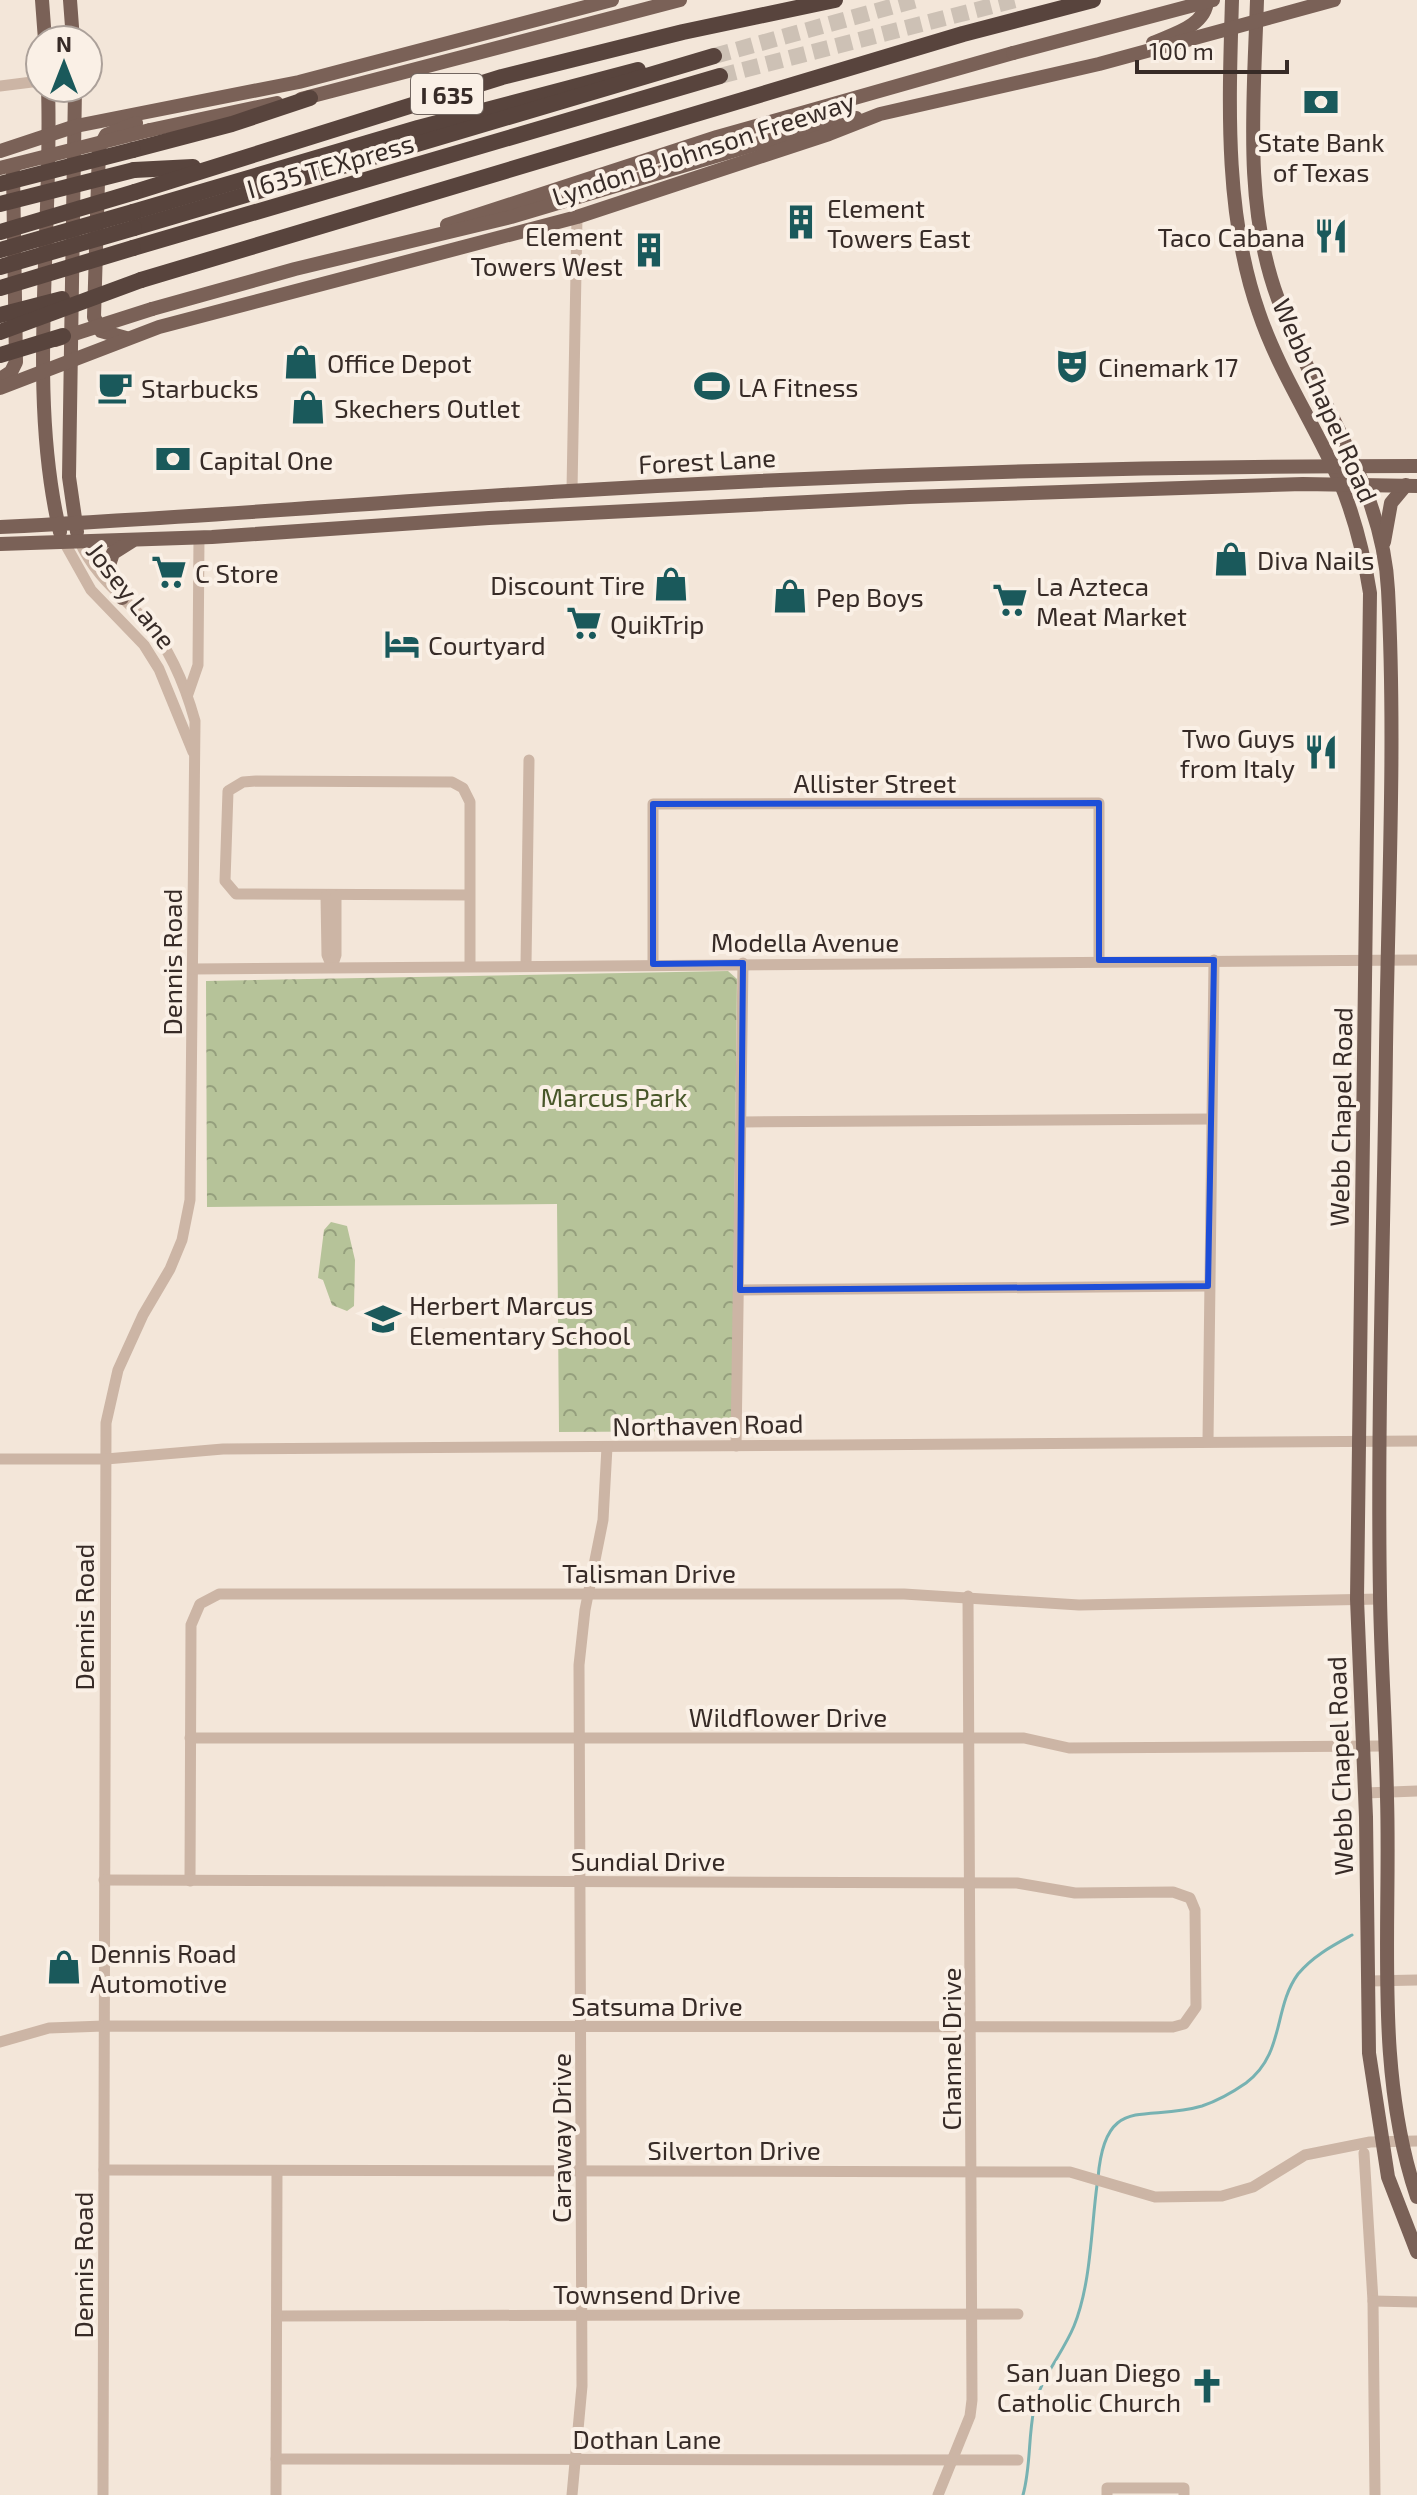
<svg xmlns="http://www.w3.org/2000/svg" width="1417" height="2495" font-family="'Exo 2',sans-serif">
<defs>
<pattern id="park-crowns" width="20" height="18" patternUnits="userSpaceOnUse" patternTransform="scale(2)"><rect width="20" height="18" fill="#b6c399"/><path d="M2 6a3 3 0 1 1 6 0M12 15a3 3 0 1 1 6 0" fill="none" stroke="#959f7d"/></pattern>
</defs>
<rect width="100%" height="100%" fill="#f3e6d9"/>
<g fill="url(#park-crowns)">
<path d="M 728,971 L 737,979 L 732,1431 L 559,1432 L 557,1204 L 207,1207 L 206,981 Z"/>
<path d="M 331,1222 L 347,1226 L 355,1260 L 354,1306 L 347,1311 L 332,1305 L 323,1280 L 318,1278 L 324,1230 Z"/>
</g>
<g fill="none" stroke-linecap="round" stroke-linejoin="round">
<g stroke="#77b2b2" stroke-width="3">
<path d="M 1098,2178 C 1105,2092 1145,2123 1202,2106 C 1217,2101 1233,2092 1246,2083 C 1285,2054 1273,2008 1298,1974 C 1313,1956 1332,1946 1352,1935"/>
<path d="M 1023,2495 C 1031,2466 1028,2438 1034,2409 C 1040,2378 1062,2355 1074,2326 C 1091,2284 1091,2230 1097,2185"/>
</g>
<g stroke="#cdc1b5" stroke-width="16" stroke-dasharray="16 8" stroke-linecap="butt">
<path d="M 714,56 L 916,0"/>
<path d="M 720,76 L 1015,0"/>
</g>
<g stroke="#ccb5a5" stroke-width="11">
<path d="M 0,86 L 40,81"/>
<path d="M 572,490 L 577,217"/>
<path d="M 63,540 L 91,590 L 144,645 L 159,669 L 193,752"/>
<path d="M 79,540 C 93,574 121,595 146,621 C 171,650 185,685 195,721 L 190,1200 L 182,1240 L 170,1269 L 143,1315 L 118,1370 L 106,1423 L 103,2495"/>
<path d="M 188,694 L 198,665 L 199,537"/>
<path d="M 468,895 L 236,894 L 225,881 L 228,791 L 243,782 L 256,781 L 452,782 L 463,788 L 470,802 L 470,966"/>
<path d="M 326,896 L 327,955 L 332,967"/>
<path d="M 653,964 L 653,804 L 1099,803 L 1099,960"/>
<path d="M 526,965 L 529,760"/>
<path d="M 332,967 L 336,955 L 336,896"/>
<path d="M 193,969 L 1417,960"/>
<path d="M 742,1122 L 1211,1119"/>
<path d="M 740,1290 L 1208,1286"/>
<path d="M 1208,1441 L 1214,960"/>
<path d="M 736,1446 L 743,963"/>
<path d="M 0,1459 L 106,1459 L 223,1449 L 1417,1441"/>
<path d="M 190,1738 L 1024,1738 L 1069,1748 L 1385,1746"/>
<path d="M 1365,1793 L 1417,1791"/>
<path d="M 190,1881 L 191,1625 L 200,1604 L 219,1594 L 904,1594 L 1079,1605 L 1380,1599"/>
<path d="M 1369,1981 L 1417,1980"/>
<path d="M 0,2042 L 49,2028 L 104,2026 L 1173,2027 L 1184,2024 L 1196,2007 L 1195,1910 L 1190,1898 L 1173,1892 L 1075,1893 L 1017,1883 L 104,1880"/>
<path d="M 1364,2153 L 1373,2301 L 1375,2495"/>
<path d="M 104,2170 L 1070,2172 L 1155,2197 L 1222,2196 L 1253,2187 L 1305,2155 L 1370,2142 L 1417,2141"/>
<path d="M 1373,2301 L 1417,2302"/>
<path d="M 277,2316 L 1018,2314"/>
<path d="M 276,2459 L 1018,2460"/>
<path d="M 276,2495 L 277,2171"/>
<path d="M 572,2495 L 582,2386 L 579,1665 L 585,1610 L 603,1520 L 607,1447"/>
<path d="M 938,2495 L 970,2416 L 972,2400 L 968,1596"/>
<path d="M 1107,2495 L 1107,2488 L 1184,2488 L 1184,2495"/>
</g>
<g stroke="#7a6157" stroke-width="14">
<path d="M 42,0 L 45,40"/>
<path d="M 70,0 L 73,40"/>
<path d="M 1232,0 C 1229,103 1224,214 1259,313 C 1279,372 1315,425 1340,482 C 1355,518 1364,555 1370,593 L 1357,1599 L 1366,1817 L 1369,2053 L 1388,2177 L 1417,2252"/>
<path d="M 1257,0 C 1254,99 1243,205 1278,299 C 1313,396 1383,484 1388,590 C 1396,742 1388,896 1386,1048 C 1384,1231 1377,1414 1380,1596 C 1381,1663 1386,1730 1387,1797 C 1391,1929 1374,2070 1417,2197"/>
<path d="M 1153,43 C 1173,34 1206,26 1207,0"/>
<path d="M 48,88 C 53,231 27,394 60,532"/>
<path d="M 75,88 L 69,477 L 77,532"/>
<path d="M 301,99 L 680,0"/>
<path d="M 150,130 L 277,103"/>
<path d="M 0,151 L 76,126 L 299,82 L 612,0"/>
<path d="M 447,225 L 717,137 L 1013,53"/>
<path d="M 152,309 L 295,269 L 511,217 L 830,122 L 856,118"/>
<path d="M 126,338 L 101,331 L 94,317 L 99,148 L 106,135 L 136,123"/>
<path d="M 0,379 L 11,372 L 16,362 L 13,171"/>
<path d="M 0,388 L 159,327 L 577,217 L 829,134 L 880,114 L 1099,64 L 1334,0"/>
<path d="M 0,527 C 190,518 379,502 569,491 C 852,474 1134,466 1417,466"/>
<path d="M 1384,542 L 1391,503 L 1406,485"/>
<path d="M 0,544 L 212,537 L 489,518 L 909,497 L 1303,484 L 1417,486"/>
<path d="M 122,598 L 108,568 L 113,553 L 132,541"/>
</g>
<g stroke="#58443d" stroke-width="16">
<path d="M 133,150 L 232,124 L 310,98"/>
<path d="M 134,170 L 193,167"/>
<path d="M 135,192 L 502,77 L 683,32 L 835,0"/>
<path d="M 133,212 L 418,128 L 638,70"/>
<path d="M 134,228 L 714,56"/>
<path d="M 133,248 L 720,76"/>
<path d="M 141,280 L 963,34 L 1093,0"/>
</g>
<g stroke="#7a6157" stroke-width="14">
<path d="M 1013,53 L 1213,0"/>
<path d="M 0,168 L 150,130"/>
<path d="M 55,340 L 152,309"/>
</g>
<g stroke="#58443d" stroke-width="16">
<path d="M 0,184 L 133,150"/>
<path d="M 0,204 L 134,170"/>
<path d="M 0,232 L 135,192"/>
<path d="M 0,250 L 133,212"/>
<path d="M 0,267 L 134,228"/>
<path d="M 0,288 L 133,248"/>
<path d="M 0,315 L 62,299"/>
<path d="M 0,332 L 141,280"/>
<path d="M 0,355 L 63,336"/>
</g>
</g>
<path fill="none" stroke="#1d4ed8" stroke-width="6" stroke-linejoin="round" d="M 1099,803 L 1099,960 L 1214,960 L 1208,1286 L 740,1290 L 743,963 L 653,964 L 653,804 Z"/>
<defs>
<g id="bank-bare" transform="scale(2.76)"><path d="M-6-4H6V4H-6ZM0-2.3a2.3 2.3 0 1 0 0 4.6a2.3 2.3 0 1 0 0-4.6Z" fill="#1a595b" stroke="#faf0e6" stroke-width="2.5" paint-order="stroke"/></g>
<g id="building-bare" transform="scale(2.76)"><path d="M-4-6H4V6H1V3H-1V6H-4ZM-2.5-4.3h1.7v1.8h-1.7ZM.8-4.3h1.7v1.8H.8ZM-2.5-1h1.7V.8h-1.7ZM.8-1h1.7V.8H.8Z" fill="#1a595b" stroke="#faf0e6" stroke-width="2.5" paint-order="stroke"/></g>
<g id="restaurant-bare" transform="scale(2.76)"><path d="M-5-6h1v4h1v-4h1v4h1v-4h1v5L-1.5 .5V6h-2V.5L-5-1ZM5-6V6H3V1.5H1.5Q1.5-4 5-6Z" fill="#1a595b" stroke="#faf0e6" stroke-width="2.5" paint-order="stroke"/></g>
<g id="shop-bare" transform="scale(2.76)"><path d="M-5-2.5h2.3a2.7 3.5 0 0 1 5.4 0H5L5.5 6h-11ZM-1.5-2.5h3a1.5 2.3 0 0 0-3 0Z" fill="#1a595b" stroke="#faf0e6" stroke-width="2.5" paint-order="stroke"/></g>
<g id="theatre-bare" transform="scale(2.76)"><path d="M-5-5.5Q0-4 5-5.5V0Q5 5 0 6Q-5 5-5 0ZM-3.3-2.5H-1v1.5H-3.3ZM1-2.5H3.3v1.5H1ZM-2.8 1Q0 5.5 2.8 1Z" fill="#1a595b" stroke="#faf0e6" stroke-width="2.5" paint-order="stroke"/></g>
<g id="stadium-bare" transform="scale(2.76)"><path d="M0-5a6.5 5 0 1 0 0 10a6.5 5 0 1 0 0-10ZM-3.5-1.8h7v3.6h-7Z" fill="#1a595b" stroke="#faf0e6" stroke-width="2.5" paint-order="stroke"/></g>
<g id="cafe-bare" transform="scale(2.76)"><path d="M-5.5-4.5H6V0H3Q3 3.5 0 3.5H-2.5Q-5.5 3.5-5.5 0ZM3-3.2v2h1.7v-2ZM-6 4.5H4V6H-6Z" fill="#1a595b" stroke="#faf0e6" stroke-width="2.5" paint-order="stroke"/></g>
<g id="supermarket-bare" transform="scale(2.76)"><path d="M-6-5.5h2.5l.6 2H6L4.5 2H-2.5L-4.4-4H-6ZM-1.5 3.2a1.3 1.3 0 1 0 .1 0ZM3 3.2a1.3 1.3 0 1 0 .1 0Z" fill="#1a595b" stroke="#faf0e6" stroke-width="2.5" paint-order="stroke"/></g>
<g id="hotel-bare" transform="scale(2.76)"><path d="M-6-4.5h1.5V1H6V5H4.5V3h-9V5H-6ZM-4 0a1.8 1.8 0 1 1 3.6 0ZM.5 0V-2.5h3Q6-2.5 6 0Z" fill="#1a595b" stroke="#faf0e6" stroke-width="2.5" paint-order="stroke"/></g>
<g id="school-bare" transform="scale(2.76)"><path d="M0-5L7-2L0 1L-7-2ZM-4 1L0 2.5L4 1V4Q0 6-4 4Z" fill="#1a595b" stroke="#faf0e6" stroke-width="2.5" paint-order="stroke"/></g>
<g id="church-bare" transform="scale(2.76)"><path d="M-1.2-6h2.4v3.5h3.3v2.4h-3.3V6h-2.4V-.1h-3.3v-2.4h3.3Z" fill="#1a595b" stroke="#faf0e6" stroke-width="2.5" paint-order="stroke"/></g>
</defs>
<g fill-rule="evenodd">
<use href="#bank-bare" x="1321" y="102"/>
<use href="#building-bare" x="801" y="222"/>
<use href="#restaurant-bare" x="1331" y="236"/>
<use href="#building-bare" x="649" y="250"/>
<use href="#shop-bare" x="301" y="362"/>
<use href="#theatre-bare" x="1072" y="366"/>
<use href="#stadium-bare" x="712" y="386"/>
<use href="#cafe-bare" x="115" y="387"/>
<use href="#shop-bare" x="308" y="407"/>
<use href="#bank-bare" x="173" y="459"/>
<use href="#shop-bare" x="1231" y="559"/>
<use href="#supermarket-bare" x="169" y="572"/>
<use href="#shop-bare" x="671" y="584"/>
<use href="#shop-bare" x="790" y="596"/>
<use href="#supermarket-bare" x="1010" y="600"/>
<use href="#supermarket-bare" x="584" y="623"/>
<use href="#hotel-bare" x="402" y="644"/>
<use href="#restaurant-bare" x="1321" y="752"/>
<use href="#school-bare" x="383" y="1319"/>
<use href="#shop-bare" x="64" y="1967"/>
<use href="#church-bare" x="1207" y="2386"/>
</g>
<g text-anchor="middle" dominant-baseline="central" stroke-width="8" stroke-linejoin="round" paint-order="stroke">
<rect fill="#faf0e6" stroke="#726660" stroke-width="2" x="411" y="74" width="72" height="40" rx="6"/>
<g font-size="24" font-weight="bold" fill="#372b27">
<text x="447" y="94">I 635</text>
</g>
<g font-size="26" fill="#372b27" stroke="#faf0e6" text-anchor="start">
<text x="1321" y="141" text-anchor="middle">State Bank<tspan x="1321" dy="30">of Texas</tspan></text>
<text x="827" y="207">Element<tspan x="827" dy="30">Towers East</tspan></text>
<text x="623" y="235" text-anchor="end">Element<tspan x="623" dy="30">Towers West</tspan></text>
<text x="1305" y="236" text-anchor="end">Taco Cabana</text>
<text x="327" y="362">Office Depot</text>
<text x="1098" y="366">Cinemark 17</text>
<text x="738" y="386">LA Fitness</text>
<text x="141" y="387">Starbucks</text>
<text x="334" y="407">Skechers Outlet</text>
<text x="199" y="459">Capital One</text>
<text x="1257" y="559">Diva Nails</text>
<text x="195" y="572">C Store</text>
<text x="645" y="584" text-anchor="end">Discount Tire</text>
<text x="1036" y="585">La Azteca<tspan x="1036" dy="30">Meat Market</tspan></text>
<text x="816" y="596">Pep Boys</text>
<text x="610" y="623">QuikTrip</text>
<text x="428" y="644">Courtyard</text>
<text x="1295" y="737" text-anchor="end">Two Guys<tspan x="1295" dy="30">from Italy</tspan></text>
<text x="409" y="1304">Herbert Marcus<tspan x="409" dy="30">Elementary School</tspan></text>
<text x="90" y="1952">Dennis Road<tspan x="90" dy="30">Automotive</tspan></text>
<text x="1181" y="2371" text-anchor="end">San Juan Diego<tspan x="1181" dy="30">Catholic Church</tspan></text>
</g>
<g font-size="26" fill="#372b27" stroke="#faf0e6">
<text transform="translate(703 148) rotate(-18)">Lyndon B Johnson Freeway</text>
<text transform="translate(330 165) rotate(-16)">I 635 TEXpress</text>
<text transform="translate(1326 400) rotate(66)">Webb Chapel Road</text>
<text transform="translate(707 460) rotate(-3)">Forest Lane</text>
<text transform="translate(132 595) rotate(52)">Josey Lane</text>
<text x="875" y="782">Allister Street</text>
<text x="805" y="941">Modella Avenue</text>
<text transform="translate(171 962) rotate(-90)">Dennis Road</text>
<text transform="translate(1340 1117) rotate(-89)">Webb Chapel Road</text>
<text transform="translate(708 1424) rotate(-1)">Northaven Road</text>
<text x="649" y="1572">Talisman Drive</text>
<text transform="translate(83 1617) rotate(-90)">Dennis Road</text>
<text x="788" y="1716">Wildflower Drive</text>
<text transform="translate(1339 1766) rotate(-92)">Webb Chapel Road</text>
<text x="648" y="1860">Sundial Drive</text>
<text x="657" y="2005">Satsuma Drive</text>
<text transform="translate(950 2049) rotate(-90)">Channel Drive</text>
<text transform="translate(560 2138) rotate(-90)">Caraway Drive</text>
<text x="734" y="2149">Silverton Drive</text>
<text transform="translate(82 2265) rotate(-90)">Dennis Road</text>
<text x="647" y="2293">Townsend Drive</text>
<text x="647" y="2438">Dothan Lane</text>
</g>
<g font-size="26" fill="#485729" stroke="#faf0e6">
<text x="614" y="1096">Marcus Park</text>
</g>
</g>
<g transform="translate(64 64)"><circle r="38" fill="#faf0e6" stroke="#aca19a" stroke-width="2"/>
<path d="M0-6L14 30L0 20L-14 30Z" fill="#1a595b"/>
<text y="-12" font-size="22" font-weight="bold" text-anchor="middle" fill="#372b27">N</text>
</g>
<path d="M1137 60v12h150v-12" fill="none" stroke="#372b27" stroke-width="4"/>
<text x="1149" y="60" font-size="24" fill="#372b27" stroke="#faf0e6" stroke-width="6" paint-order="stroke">100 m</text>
</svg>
